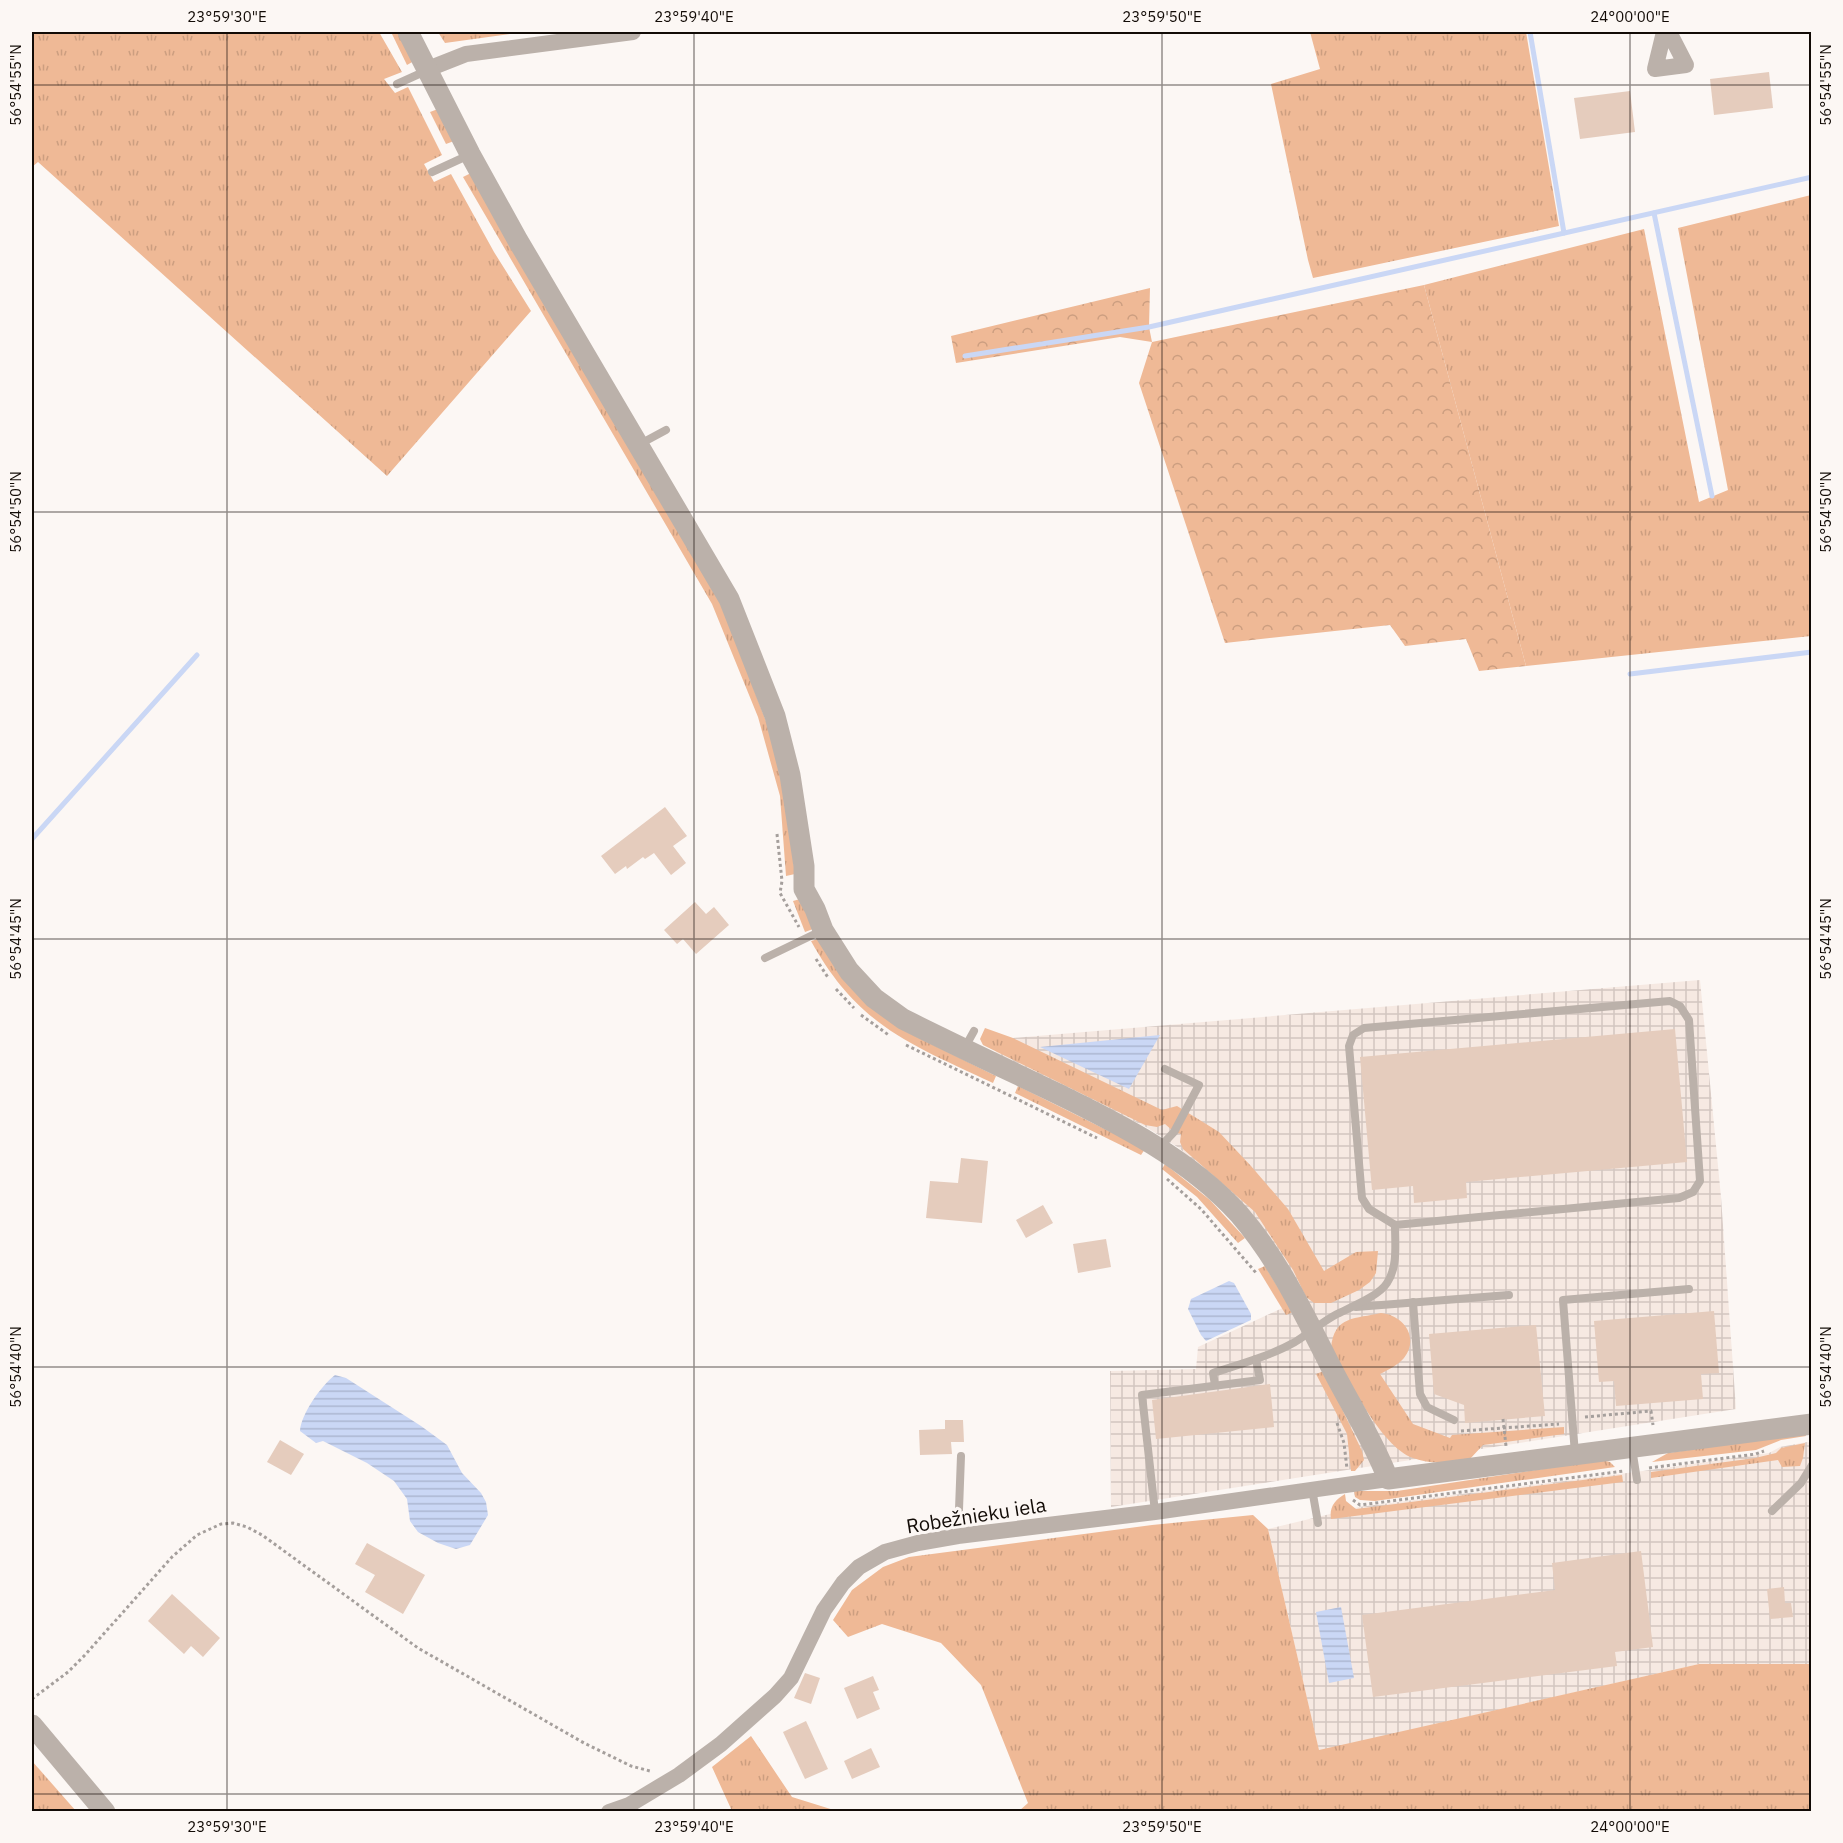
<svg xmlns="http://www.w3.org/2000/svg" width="1843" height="1843" font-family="'IBM Plex Sans',sans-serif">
<defs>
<pattern id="industrial-grid" width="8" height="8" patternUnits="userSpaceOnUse" patternTransform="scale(1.5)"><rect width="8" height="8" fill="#f6e9e2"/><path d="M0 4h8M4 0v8" fill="none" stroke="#d2c6c0"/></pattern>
<pattern id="grass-tufts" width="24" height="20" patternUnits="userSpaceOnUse" patternTransform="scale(1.5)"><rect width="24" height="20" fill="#efb996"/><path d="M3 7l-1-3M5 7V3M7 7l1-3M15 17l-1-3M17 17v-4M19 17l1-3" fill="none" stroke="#cc9e80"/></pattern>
<pattern id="forest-crowns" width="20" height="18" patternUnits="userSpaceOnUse" patternTransform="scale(1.5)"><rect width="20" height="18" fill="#efb996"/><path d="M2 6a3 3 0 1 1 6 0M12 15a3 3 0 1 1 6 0" fill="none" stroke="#cc9e80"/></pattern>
<pattern id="water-rules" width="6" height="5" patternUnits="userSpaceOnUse" patternTransform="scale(1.5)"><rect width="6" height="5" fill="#cad7f5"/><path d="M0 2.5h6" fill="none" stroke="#acb7d1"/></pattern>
</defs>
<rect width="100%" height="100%" fill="#fcf7f4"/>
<g fill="url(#industrial-grid)">
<path d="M 1700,980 L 1721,1197 L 1736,1409 L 1111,1507 L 1110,1371 L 1196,1369 L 1198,1347 L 1304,1298 L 1238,1202 L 1179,1148 L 1146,1127 L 994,1053 L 1013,1038 Z"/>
<path d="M 1807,1442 L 1812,1443 L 1811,1664 L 1699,1664 L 1319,1751 L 1268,1529 L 1359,1507 L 1643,1471 L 1769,1453 L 1780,1447 Z"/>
</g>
<g fill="url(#grass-tufts)">
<path d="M 32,32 L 379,32 L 402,72 L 384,79 L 395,93 L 408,87 L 442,155 L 424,164 L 434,182 L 451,174 L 494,252 L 531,311 L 387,476 L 38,162 L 32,167 Z"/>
<path d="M 391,32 L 399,32 L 414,61 L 407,65 Z"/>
<path d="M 438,32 L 525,32 L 445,43 Z"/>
<path d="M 1310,32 L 1526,32 L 1559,226 L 1313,278 L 1308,260 L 1271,84 L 1320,69 Z"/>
<path d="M 438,109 L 454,141 L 446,144 L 430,112 Z"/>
<path d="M 471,173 L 722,605 L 772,737 L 786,804 L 795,874 L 786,876 L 780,796 L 758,717 L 712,604 L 463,177 Z"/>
<path d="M 1811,195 L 1811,636 L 1526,666 L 1424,285 L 1644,229 L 1699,502 L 1728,490 L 1678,228 Z"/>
<path d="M 800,899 L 813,929 L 805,932 L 793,901 Z"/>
<path d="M 818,939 L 903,1030 L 996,1076 L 993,1083 C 910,1044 858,1026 811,941 Z"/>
<path d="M 985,1028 L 1013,1038 L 1162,1110 L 1177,1106 L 1219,1132 L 1251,1166 L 1288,1209 L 1324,1271 L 1356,1252 L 1378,1251 L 1376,1273 L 1370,1282 L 1359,1290 L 1331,1303 L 1314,1303 L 1306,1297 L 1293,1270 L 1255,1212 L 1183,1149 L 1180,1142 L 1181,1134 L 1174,1132 L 1165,1124 L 1157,1127 L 1145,1125 L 983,1045 L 980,1039 Z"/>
<path d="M 1018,1086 L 1145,1149 L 1141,1155 L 1015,1093 Z"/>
<path d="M 1165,1164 L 1210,1200 L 1245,1238 L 1238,1243 L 1197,1197 L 1162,1169 Z"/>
<path d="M 1265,1266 L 1293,1312 L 1286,1315 L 1258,1269 Z"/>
<path d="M 1381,1313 C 1403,1315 1420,1337 1404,1358 C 1398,1365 1388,1370 1380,1374 L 1413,1424 L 1450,1438 L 1452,1435 L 1564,1427 L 1564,1434 L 1483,1445 L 1469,1460 C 1451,1462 1431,1465 1413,1458 C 1380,1446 1349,1379 1331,1348 C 1334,1315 1356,1319 1381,1313 Z"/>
<path d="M 1324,1371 L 1362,1451 L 1364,1460 L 1355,1471 L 1351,1471 L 1347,1434 L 1316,1374 Z"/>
<path d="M 1805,1433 L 1806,1436 L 1781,1440 L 1756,1450 L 1652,1462 L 1668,1453 Z"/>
<path d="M 1805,1443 L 1803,1458 L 1800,1466 L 1782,1467 L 1778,1460 L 1651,1478 L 1651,1472 L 1755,1458 L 1776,1453 L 1781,1448 Z"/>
<path d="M 1602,1460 L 1610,1462 L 1615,1467 L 1375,1501 L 1360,1500 L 1355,1497 L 1354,1491 L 1397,1491 Z"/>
<path d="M 1622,1475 L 1623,1482 L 1331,1519 C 1329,1507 1335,1500 1345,1494 L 1346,1501 L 1356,1509 Z"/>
<path d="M 1253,1515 L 1268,1529 L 1319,1750 L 1699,1664 L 1811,1664 L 1811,1811 L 1019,1811 L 1028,1803 L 981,1685 L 941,1643 L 882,1624 L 848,1637 L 833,1620 L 852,1590 L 883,1567 L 909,1557 L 1152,1525 Z"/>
<path d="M 751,1736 L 792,1797 L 837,1811 L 732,1811 L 712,1767 Z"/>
<path d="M 32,1761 L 76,1811 L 32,1811 Z"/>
</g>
<path fill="url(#forest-crowns)" d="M 1424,285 L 1526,666 L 1479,671 L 1466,639 L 1405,646 L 1390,625 L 1225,643 L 1139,383 L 1152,342 L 1120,337 L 956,363 L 951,336 L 1150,288 L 1149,327 L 1152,342 Z"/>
<g fill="url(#water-rules)">
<path d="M 1160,1035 L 1129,1089 L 1040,1047 Z"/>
<path d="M 1229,1281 L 1234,1283 L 1251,1314 L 1251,1320 L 1206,1341 L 1201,1335 L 1188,1309 L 1191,1299 Z"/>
<path d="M 335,1375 L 346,1378 L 421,1426 L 447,1445 L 462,1473 L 481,1493 L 486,1502 L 488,1515 L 470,1545 L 456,1549 L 438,1543 L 418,1532 L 410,1521 L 407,1499 L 394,1481 L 367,1463 L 323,1441 L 316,1443 L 300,1431 C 301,1414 321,1386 335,1375 Z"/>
<path d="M 1341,1607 L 1354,1678 L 1329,1683 L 1316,1612 Z"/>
</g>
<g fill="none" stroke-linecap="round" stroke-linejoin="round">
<g stroke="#cad7f5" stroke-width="5">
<path d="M 1530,32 L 1564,233"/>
<path d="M 1654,213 L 1712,496"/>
<path d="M 965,356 L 1149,327 L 1812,177"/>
<path d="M 1630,674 L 1812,652"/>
<path d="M 32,839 L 197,655"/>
</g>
</g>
<g fill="#e5ccbd">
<path d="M 1769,72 L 1773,108 L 1714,115 L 1710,79 Z"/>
<path d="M 1630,91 L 1635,132 L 1580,139 L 1574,98 Z"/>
<path d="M 665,807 L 687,836 L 673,846 L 686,863 L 671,875 L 654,853 L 645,859 L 643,857 L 627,869 L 626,866 L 615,874 L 601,856 Z"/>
<path d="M 695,902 L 706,914 L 714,907 L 729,925 L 696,954 L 683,939 L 677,944 L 664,930 Z"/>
<path d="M 1675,1029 L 1687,1162 L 1466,1182 L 1467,1198 L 1414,1203 L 1413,1186 L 1372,1190 L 1360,1057 Z"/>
<path d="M 961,1158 L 988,1161 L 982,1223 L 926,1218 L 930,1181 L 958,1183 Z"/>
<path d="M 1043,1205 L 1053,1223 L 1026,1238 L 1016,1220 Z"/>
<path d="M 1106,1239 L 1111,1267 L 1078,1273 L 1073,1244 Z"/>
<path d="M 1714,1311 L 1719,1373 L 1701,1374 L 1703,1399 L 1616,1406 L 1614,1381 L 1599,1382 L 1594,1321 Z"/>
<path d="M 1536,1325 L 1545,1416 L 1465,1423 L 1464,1405 L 1434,1394 L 1429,1334 Z"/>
<path d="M 1270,1384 L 1274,1427 L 1156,1439 L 1152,1400 Z"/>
<path d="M 945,1420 L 963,1420 L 964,1442 L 951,1442 L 952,1454 L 920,1455 L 919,1430 L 945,1429 Z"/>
<path d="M 280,1440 L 304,1454 L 291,1475 L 267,1462 Z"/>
<path d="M 367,1543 L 425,1575 L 403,1614 L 365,1592 L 375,1575 L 355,1564 Z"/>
<path d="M 1641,1551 L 1653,1647 L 1615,1652 L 1617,1666 L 1373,1697 L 1362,1615 L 1555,1590 L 1552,1563 Z"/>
<path d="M 1784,1587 L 1785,1603 L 1791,1603 L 1793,1617 L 1770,1619 L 1767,1589 Z"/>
<path d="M 172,1594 L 220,1638 L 203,1657 L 191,1646 L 184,1654 L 148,1621 Z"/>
<path d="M 805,1673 L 820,1678 L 811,1704 L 794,1698 Z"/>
<path d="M 873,1676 L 879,1690 L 873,1692 L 880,1709 L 857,1719 L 844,1688 Z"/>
<path d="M 806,1721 L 828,1769 L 805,1779 L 783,1732 Z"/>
<path d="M 871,1748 L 880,1767 L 852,1779 L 844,1761 Z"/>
</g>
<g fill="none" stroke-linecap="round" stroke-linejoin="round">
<g stroke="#a59f9c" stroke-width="3" stroke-dasharray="3 3" stroke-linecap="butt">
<path d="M 777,834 L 782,881 L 780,893 L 799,927"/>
<path d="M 816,959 L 829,979"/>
<path d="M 836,989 L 854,1008"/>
<path d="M 861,1015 L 890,1036"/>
<path d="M 906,1045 L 1097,1138"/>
<path d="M 1167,1179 L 1201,1209 L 1257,1274"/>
<path d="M 1585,1417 L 1651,1411 L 1653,1425"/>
<path d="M 1503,1419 L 1506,1446"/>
<path d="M 1337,1423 L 1344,1443 L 1347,1469"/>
<path d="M 1461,1431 L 1559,1424"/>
<path d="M 1649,1468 L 1756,1454 L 1764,1451"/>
<path d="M 1353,1500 L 1360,1505 L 1624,1471"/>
<path d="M 32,1699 L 68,1672 L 85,1655 L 172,1557 L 197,1535 L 221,1524 L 233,1523 L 247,1527 L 262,1535 L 418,1648 L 584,1743 L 631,1766 L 650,1771"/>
</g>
<g stroke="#bbb1aa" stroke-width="8">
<path d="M 397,84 L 428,70"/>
<path d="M 432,172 L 469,155"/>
<path d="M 640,444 L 666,430"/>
<path d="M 765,958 L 823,930"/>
<path d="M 964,1049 L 974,1031"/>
<path d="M 1159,1148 L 1174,1132 L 1199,1085 L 1165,1069"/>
<path d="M 1413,1302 L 1420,1394 L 1427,1407 L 1454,1420"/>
<path d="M 1356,1307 L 1509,1295"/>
<path d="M 1215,1385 L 1213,1373 C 1241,1364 1270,1356 1295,1342 C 1309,1333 1322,1322 1337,1314 C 1351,1307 1379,1296 1387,1283 C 1398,1267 1395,1244 1395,1225 L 1369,1209 L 1362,1198 L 1349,1046 L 1353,1035 L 1364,1028 L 1670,1001 L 1680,1006 L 1689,1020 L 1700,1181 L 1693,1192 L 1679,1198 L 1395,1225"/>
<path d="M 1632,1448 L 1637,1480"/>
<path d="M 1575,1454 L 1563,1300 L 1689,1289"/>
<path d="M 1312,1489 L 1318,1523"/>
<path d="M 1772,1511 L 1801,1483 L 1812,1465"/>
<path d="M 1155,1512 L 1142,1395 L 1260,1380 L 1256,1359"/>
<path d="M 958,1536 L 961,1456"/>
</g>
<g stroke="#bbb1aa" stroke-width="16">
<path d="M 1664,32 L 1655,69 L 1686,65 L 1669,32"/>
<path d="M 428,69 L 466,54 L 633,32"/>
<path d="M 609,1812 L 629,1805 L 679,1775 L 721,1744 L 775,1696 L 791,1678 L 824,1610 L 843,1583 L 859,1567 L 885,1552 L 918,1543 L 958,1536 L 1155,1512 L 1388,1479"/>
</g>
<g stroke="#bbb1aa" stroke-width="21">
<path d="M 408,32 L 470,154 L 517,239 L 729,599 L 775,716 L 790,775 L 804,866 L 804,889 L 815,909 L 823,930 L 849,971 L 874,998 L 903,1019 C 953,1044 1004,1068 1054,1092 C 1120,1124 1189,1159 1239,1214 C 1279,1260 1305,1316 1332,1369 C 1351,1406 1373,1440 1388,1479 L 1812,1424"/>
<path d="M 32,1725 L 105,1812"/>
</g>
</g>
<path fill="none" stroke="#120b06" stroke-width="1.5" stroke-opacity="0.45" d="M 227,32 L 227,1812M 694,32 L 694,1812M 1162,32 L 1162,1812M 1630,32 L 1630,1812M 32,85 L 1812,85M 32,512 L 1812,512M 32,939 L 1812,939M 32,1367 L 1812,1367M 32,1794 L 1812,1794"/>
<g text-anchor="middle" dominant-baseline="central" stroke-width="6" stroke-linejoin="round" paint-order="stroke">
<g font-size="20" fill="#120b06" stroke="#fcf7f4">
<text transform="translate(976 1515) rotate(-9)">Robežnieku iela</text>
</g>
</g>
<rect width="1843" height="1843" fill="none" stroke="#fcf7f4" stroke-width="66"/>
<rect x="33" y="33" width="1777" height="1777" fill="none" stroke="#120b06" stroke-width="2"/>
<g font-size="15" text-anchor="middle" fill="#120b06">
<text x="227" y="22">23°59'30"E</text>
<text x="694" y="22">23°59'40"E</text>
<text x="1162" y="22">23°59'50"E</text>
<text x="1630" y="22">24°00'00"E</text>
<text transform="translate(16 85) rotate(-90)" y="5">56°54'55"N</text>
<text transform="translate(1826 85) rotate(-90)" y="5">56°54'55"N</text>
<text transform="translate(16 512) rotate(-90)" y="5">56°54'50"N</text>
<text transform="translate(1826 512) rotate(-90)" y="5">56°54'50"N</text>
<text transform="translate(16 939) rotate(-90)" y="5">56°54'45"N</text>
<text transform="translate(1826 939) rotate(-90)" y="5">56°54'45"N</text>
<text transform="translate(16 1367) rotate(-90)" y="5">56°54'40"N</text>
<text transform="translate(1826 1367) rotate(-90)" y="5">56°54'40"N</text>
<text x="227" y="1832">23°59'30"E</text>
<text x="694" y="1832">23°59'40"E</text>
<text x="1162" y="1832">23°59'50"E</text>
<text x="1630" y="1832">24°00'00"E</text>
</g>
</svg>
